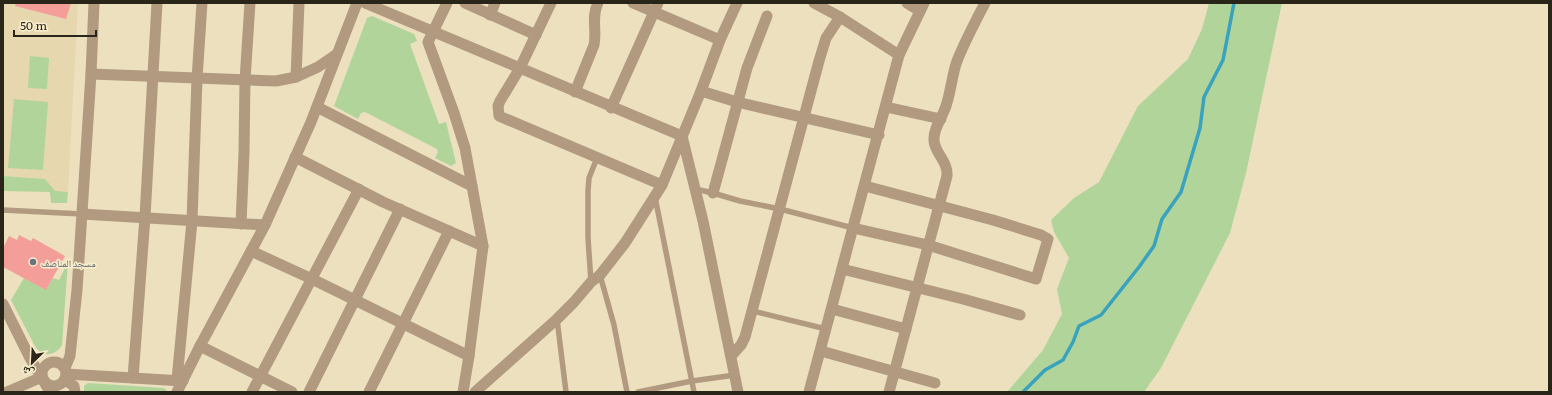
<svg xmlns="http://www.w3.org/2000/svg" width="1552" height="395" font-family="Literata,'Noto Naskh Arabic',serif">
<rect width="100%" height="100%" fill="#ece0bf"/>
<path fill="#e6d7af" d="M 3,3 L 78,3 L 68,192 L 55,192 L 44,179 L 3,176 Z"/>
<g fill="#b1d49a">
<path d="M 1209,3 L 1282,3 L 1246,173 L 1230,233 L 1161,368 L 1144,392 L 1007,392 L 1043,350 L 1062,314 L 1057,289 L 1069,258 L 1054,232 L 1051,220 L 1074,198 L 1099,182 L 1138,106 L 1188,59 L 1202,29 Z"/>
<path d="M 372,16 L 414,34 L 417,41 L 410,44 L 439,124 L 446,122 L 456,163 L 451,166 L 435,158 L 438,152 L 437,149 L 365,112 L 361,113 L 358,119 L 334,106 L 367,18 Z"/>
<path d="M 30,56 L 49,58 L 47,89 L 28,88 Z"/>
<path d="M 14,99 L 48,102 L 43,170 L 8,168 Z"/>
<path d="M 3,176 L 45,179 L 55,191 L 68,192 L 67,203 L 51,203 L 50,192 L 3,191 Z"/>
<path d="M 68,262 L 62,345 C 55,357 42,357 35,346 L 11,300 L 24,278 L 46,290 L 53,278 L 59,280 Z"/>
<path d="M 88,383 L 164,388 L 167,391 L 84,392 L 84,386 Z"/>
</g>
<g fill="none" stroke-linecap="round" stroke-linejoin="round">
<path stroke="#39a3bf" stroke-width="3.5" d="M 1023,392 L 1045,370 L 1063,360 L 1073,342 L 1079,326 L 1101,315 L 1139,267 L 1154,246 L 1162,219 L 1181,192 L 1200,128 L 1204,97 L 1223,60 L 1234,3"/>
</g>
<g fill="#f39e99">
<path d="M 16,3 L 71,3 L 66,19 L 15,6 Z"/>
<path d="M 19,235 L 31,241 L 33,238 L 65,256 L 46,290 L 3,267 L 3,248 L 9,236 L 17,240 Z"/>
</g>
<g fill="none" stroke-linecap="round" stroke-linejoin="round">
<g stroke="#b19a80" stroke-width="5.5">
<path d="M 695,189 L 713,193 L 740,201 L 780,209 L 853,228"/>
<path d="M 655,197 L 694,392"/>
<path d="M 3,210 L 82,214"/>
<path d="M 600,275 L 614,325 L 627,392"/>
<path d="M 591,282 L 588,238 L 588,191 L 589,178 L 597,158"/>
<path d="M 753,311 L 826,329"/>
<path d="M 557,319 L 566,392"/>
<path d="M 638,392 L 692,381 L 735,375"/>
</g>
<g stroke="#b19a80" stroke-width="11">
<path d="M 365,3 L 682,136 L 703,221 L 738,392"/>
<path d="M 447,3 L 428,42 L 454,113 L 465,148 L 483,246 L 469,356 L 463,392"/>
<path d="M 465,3 L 536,35"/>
<path d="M 551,3 L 520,68 L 500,101 L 498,106 L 499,116 L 662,185"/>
<path d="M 633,3 L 720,40"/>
<path d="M 814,3 L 840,17 L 899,55"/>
<path d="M 907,3 L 920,11"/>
<path d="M 490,15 L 495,3"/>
<path d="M 91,74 L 276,81 L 296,77 L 318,67 L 337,54"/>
<path d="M 296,77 L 299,3"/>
<path d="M 701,91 L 737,102 L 879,135"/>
<path d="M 575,92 L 594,45 C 597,31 591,16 598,3"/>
<path d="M 317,107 L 472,186"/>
<path d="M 886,107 L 941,119"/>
<path d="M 611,108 L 658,3"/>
<path d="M 295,157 L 383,202 L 483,246"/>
<path d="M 713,193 L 747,68 L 767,16"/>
<path d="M 82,214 L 265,225"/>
<path d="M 241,224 L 244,153 L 245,80 L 250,3"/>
<path d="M 853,228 L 928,245 L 1036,279 L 1048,239 L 1041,235 L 993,220 L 865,186"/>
<path d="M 251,251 L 312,279 L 469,356"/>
<path d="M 842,269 L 963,299 L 1020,315"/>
<path d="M 3,304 L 30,358 L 50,392"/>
<path d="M 832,309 L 906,329"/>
<path d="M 200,346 L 292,392"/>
<path d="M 821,351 L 935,383"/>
<path d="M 731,356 L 741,345 L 745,337 L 819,61 L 826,38 L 840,17"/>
<circle cx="54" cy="374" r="12"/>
<path d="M 65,368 L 70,356 L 77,290 L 91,74 L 94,3"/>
<path d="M 66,374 L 183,381"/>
<path d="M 133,378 L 145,217 L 157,3"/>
<path d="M 65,380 L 74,386 L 75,392"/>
<path d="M 177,380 L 192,221 L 197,79 L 202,3"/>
<path d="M 7,392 L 42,377"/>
<path d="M 177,392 L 200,346 L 265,225 L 311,122 L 357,3"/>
<path d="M 252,392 L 359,189"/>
<path d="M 309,392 L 400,209"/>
<path d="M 369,392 L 449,231"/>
<path d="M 475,392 L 557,319 L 574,302 L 591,282 L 600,275 L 625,243 L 662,185 L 701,91 L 720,40 L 737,3"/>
<path d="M 809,392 L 899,55 L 924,3"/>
<path d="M 889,392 L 947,176 C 948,160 934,153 934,140 C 933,129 943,116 946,106 C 951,91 952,75 957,61 C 965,41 975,22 985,3"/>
</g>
</g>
<circle fill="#6b7280" stroke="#f9edcc" stroke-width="1.5" cx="33" cy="262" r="4"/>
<g text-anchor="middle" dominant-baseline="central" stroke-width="3" stroke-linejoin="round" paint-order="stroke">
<g font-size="10" fill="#5b616d" stroke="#f9edcc" text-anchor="start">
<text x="41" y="262">مسجد المناصف</text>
</g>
</g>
<rect width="1552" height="395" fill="none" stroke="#292519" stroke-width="8"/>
<g transform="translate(32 363) rotate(204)" stroke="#f9edcc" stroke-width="3" paint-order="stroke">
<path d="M0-3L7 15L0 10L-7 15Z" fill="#292519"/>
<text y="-6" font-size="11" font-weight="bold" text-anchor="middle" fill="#292519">ش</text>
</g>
<path d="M14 30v6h82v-6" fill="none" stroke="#292519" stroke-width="2"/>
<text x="20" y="30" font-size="12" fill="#292519" stroke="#f9edcc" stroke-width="3" paint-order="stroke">50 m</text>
</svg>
